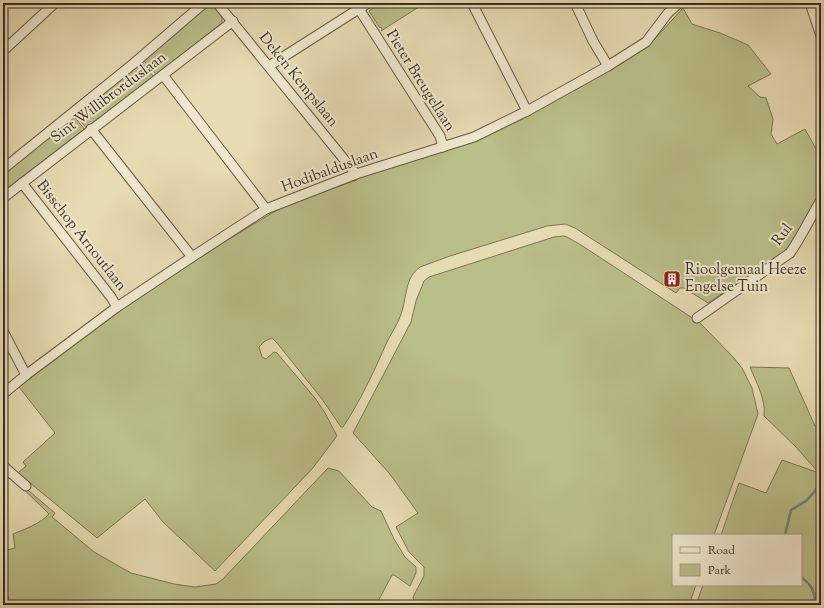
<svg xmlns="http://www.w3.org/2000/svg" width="824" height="608" font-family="'Sorts Mill Goudy',serif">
<rect width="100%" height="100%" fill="#e7dbb3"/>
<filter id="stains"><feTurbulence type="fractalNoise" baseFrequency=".005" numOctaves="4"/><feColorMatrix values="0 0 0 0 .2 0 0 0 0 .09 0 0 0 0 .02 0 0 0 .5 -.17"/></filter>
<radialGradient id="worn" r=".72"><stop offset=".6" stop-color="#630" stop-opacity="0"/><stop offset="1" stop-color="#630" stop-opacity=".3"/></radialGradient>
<g fill="#babe89" stroke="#7a7656">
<path d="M 379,3 L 425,3 L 381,31 L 382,29 L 381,27 L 380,28 L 369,11 Z"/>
<path d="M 211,4 L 214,5 L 222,16 L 222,23 L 156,75 L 155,73 L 142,59 L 208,5 Z"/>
<path d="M 683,8 L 692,24 L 720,33 L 748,45 L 771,74 L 748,86 L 760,97 L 766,98 L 773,119 L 771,134 L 777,144 L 805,129 L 821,158 L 821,191 L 791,246 L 784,252 L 708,303 L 684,288 L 680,288 L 676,293 L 575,228 L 565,224 L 547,226 L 450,256 L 420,267 C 405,278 407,295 402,311 C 399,322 392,332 387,342 C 375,369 360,402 343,427 L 341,427 L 322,399 L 277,343 L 272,338 L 265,341 L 259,347 L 262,357 L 266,359 L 274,352 L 277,353 L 315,398 L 325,413 L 337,436 L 312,469 L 215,571 L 163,522 L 145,499 L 97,538 L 18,473 L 26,466 L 23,462 L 55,433 L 19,387 L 111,315 L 196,259 L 272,213 L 291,203 L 357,180 L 360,175 L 367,174 L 554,101 L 638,52 L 652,42 Z"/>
<path d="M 142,62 L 154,77 L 87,129 L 75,114 Z"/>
<path d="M 73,115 L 85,130 L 3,193 L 3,173 Z"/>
<path d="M 564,236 L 567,237 L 581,245 L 700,323 L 734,358 L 742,368 L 752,388 L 758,414 L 714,535 L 673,535 L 673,585 L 696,585 L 689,605 L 415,605 L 413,597 L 424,576 L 424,567 L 409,552 L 396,527 L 418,513 L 389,473 L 353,433 L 411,322 L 416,301 L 424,281 L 429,277 L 554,237 Z"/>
<path d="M 750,367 L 789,368 L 815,426 L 821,424 L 821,605 L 696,605 L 703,585 L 801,585 L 801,535 L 721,535 L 739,483 L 766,493 L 782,460 L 819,473 L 796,447 L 764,416 C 766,399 756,382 750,367 Z"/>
<path d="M 328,468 L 339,471 L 372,507 L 381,511 L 394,539 L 405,557 L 416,567 L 416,573 L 410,586 L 394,575 L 392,575 L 376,605 L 6,605 L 3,580 L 3,551 L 15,548 L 13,534 C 25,529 40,524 49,514 L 3,469 L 55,513 L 52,517 L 94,552 L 131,573 L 174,584 L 195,587 L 216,584 L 223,579 Z"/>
</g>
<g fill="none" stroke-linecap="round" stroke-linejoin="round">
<g stroke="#74817c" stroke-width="2.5">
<path d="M 785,535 L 791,510 L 806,501 L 815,491 L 821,481"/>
<path d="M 801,577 C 813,586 814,591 816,605"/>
</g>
<g stroke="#655948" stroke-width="11">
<g id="street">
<path d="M 217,3 L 356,174"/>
<path d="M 472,3 L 527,111"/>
<path d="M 575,3 L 593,41 L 608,66"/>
<path d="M 810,3 L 821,36"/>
<path d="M 359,9 L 440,136 L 443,147"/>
<path d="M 3,51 L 55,3"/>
<path d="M 269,66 L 368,3"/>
<path d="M 163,75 L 266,209"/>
<path d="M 91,129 L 192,257"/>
<path d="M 3,169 L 133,64 L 204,3"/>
<path d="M 22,183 L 111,297 L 117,307"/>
<path d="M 3,198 L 233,21"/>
<path d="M 697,318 L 790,253 C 802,236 810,218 821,200"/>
<path d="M 3,331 L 26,375"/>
<path d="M 3,394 L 26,375 L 117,307 L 192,257 L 266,209 L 356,174 L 474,137 L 527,111 L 608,66 L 646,42 L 668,13 L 679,3"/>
<path d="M 3,466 L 26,486"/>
<path d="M 3,598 L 4,605"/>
</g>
</g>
<use href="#street" stroke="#efe8ce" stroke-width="9"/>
</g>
<defs>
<g id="building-square" transform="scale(0.9)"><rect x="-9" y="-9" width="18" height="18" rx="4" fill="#8f2418" stroke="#efe8ce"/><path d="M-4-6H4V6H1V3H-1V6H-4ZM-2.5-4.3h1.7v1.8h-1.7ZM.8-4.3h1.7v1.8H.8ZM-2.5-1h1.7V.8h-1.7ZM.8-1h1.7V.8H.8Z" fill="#fff"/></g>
</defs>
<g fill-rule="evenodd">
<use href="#building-square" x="672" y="279"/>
</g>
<g text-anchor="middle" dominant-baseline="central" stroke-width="4" stroke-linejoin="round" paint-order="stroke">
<g font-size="15" fill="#3a2e24" stroke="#efe8ce">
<text transform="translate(298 80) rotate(51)">Deken Kempslaan</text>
<text transform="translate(420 81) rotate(58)">Pieter Breugellaan</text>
<text transform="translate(109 98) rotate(-37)">Sint Willibrorduslaan</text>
<text transform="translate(330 171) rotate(-20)">Hodibalduslaan</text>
<text transform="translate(783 235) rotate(-53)">Rul</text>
<text transform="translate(81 236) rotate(52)">Bisschop Arnoutlaan</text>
</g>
<g font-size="15" fill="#3a2e24" stroke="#efe8ce" text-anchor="start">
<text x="685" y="270">Rioolgemaal Heeze<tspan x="685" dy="17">Engelse Tuin</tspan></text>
</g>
</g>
<rect width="824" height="608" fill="none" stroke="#e7dbb3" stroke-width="16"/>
<rect x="4" y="4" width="816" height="600" fill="none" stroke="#3a2e24" stroke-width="2"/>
<rect x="8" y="8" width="808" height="592" fill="none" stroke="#3a2e24"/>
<rect x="672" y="534" width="130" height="52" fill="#efe8ce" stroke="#a79e8a"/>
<rect x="680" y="547" width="20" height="6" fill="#efe8ce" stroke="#a79e8a"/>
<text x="708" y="554" font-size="12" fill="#3a2e24">Road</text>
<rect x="680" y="564" width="20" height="12" fill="#babe89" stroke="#a79e8a"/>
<text x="708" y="574" font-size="12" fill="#3a2e24">Park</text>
<rect width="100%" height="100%" filter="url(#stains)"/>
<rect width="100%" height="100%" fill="url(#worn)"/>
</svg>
